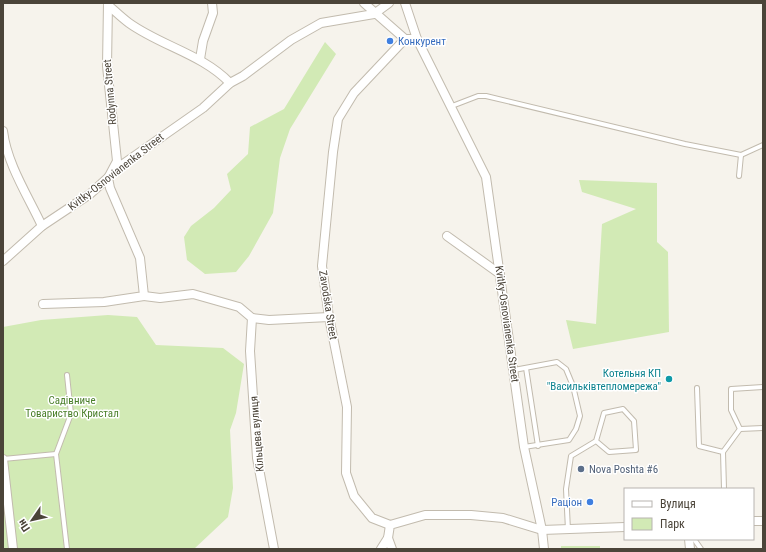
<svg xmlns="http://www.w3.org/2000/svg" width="766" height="552" font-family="'Roboto Condensed',sans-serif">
<rect width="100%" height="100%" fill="#f6f3ec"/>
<g fill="#d2eab5">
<path d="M 325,42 L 336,54 L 290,129 L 280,158 L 273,213 L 249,256 L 236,272 L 205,274 L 187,260 L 184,237 L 191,226 L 214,208 L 231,190 L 227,174 L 248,154 L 250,127 L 284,109 Z"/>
<path d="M 579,180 L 657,183 L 657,242 L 668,252 L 669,332 L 573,349 L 566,320 L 596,324 L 602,224 L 636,209 L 582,192 Z"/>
<path d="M 108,315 L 137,317 L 156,345 L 223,348 L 244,364 L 236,413 L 230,430 L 233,488 L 228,517 L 194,549 L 3,549 L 3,327 L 41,320 Z"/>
<rect x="561" y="546" width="39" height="3"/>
</g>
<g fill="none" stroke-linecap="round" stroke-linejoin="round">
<g stroke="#c2bbae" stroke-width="6">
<g id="lane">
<path d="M 452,106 L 478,96 L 486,96 L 685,144 L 741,155"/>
<path d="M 741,155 L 763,145"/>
<path d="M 739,176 L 741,155"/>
<path d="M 526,368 L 538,446"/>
<path d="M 514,370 L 557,362 L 566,369 L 573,386 L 580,416 L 576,429 L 569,440 L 524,447"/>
<path d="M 67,375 L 71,414 L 56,454 L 67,549"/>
<path d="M 697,388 L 699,446 L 723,452 L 724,489"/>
<path d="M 740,429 L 731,410 L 731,389 L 763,387"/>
<path d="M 723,452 L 740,429 L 763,428"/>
<path d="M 3,459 L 56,454"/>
<path d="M 568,530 L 566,489 L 571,456 L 596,441 L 604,413 L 623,409 L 634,421 L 636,450 L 609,452 L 596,441"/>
<path d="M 694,539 L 701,549"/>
</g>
</g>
<g stroke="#c2bbae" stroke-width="10">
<g id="street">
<path d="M 364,3 L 405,39 L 417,39"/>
<path d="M 405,3 L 417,39 L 486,177 L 524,447 L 542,530 L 544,549"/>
<path d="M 108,5 C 115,11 121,17 129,23 C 161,46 202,54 230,83"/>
<path d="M 200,59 L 203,41 L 213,13 L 212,3"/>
<path d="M 3,131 C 7,164 28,196 42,226"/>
<path d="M 447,236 L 500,274"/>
<path d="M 3,261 L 42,226 L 90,194 L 123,164 L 203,108 L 230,83 L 243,76 L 291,40 L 321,23 L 374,14 L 389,3"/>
<path d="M 144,296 L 160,298 L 193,294 L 239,307 L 252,318 L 269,320 L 329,317"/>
<path d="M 43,304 L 104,302 L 144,296 L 140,258 L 110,188 L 108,178 L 117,161 L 107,66 L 108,3"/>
<path d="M 252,318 L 250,351 L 257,458 L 274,549"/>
<path d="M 3,459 L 13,549"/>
<path d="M 753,521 L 763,521"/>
<path d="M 390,525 L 372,518 L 354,496 L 346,473 L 347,407 L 329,317 L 322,266 L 333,152 L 338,119 L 354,93 L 405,39"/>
<path d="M 388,538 L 392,549"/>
<path d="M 689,539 L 690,549"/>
<path d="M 381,549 L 388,538 L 390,525 L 425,515 L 471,515 L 503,518 L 542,530 L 625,527"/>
</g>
</g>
<use href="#lane" stroke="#fff" stroke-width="4"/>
<use href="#street" stroke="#fff" stroke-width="8"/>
</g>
<g fill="#3f7fe0" stroke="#fff" stroke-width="1.5">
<circle cx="390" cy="41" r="4"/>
<circle cx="590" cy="502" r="4"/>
</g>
<circle fill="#0f9aa8" stroke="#fff" stroke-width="1.5" cx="669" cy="379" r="4"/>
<circle fill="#5c6f8a" stroke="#fff" stroke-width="1.5" cx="581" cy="469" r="4"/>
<g text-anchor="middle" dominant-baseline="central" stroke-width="3" stroke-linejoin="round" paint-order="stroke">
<g font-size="11" fill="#366cbe" stroke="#fff" text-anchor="start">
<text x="398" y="41">Конкурент</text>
<text x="582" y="502" text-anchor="end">Раціон</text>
</g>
<g font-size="11" fill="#4b4439" stroke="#fff">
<text transform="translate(110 92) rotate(-95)">Rodynna Street</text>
<text transform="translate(116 172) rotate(-38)">Kvitky-Osnovianenka Street</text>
<text transform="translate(328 305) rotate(81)">Zavodska Street</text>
<text transform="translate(507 324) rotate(82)">Kvitky-Osnovianenka Street</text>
<text transform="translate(257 434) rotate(-95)">Кільцева вулиця</text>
</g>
<g font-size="11" fill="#0d838f" stroke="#fff" text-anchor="end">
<text x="661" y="373">Котельня КП<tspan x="661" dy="13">"Васильківтепломережа"</tspan></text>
</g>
<g font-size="11" fill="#4a7f2a" stroke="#fff">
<text x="72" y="400">Садівниче<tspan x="72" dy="13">Товариство Кристал</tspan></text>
</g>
<g font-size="11" fill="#4e5e75" stroke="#fff" text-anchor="start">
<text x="589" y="469">Nova Poshta #6</text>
</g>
</g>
<rect width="766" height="552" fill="none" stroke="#4b4439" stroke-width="8"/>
<rect x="624" y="488" width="130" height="52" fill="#ffffff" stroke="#b7b4b0"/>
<rect x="632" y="501" width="20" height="6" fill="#ffffff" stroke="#b7b4b0"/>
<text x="660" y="508" font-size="12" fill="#4b4439">Вулиця</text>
<rect x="632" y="518" width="20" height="12" fill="#d2eab5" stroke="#b7b4b0"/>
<text x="660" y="528" font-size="12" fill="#4b4439">Парк</text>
<g transform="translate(32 520) rotate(236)" stroke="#ffffff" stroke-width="3" paint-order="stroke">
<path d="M0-3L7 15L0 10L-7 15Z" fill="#4b4439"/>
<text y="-6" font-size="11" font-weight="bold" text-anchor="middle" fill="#4b4439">Пн</text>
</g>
</svg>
